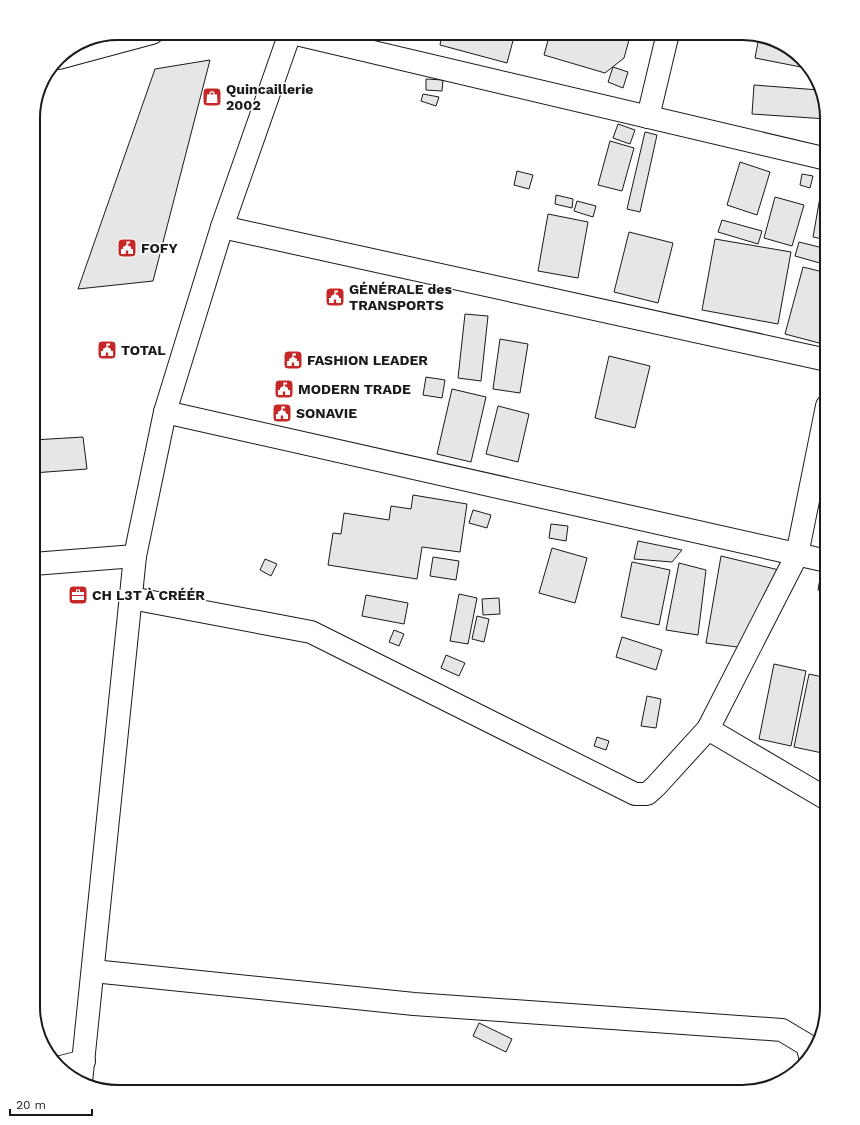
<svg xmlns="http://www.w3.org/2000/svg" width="860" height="1125" font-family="'Work Sans',sans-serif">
<rect width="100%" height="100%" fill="#fff"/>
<g fill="#e6e6e6" stroke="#1a1a1a">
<path d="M 442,33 L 515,33 L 507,63 L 440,45 Z"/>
<path d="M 550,33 L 631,33 L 624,58 L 605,73 L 544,55 Z"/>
<path d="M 759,37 L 785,45 L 811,69 L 755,58 Z"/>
<path d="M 210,60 L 153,281 L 78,289 L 155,69 Z"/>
<path d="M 613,67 L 628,72 L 623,88 L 608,82 Z"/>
<path d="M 426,79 L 443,80 L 442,91 L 426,90 Z"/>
<path d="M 754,85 L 819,90 L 827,119 L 752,114 Z"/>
<path d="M 423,94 L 439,97 L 436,106 L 421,101 Z"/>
<path d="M 618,124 L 635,130 L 630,144 L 613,138 Z"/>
<path d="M 645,132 L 657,135 L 640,212 L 627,209 Z"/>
<path d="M 610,141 L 634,148 L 622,191 L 598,185 Z"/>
<path d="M 33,157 L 39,181 L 33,183 Z"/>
<path d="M 740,162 L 770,172 L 757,215 L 727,205 Z"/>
<path d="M 517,171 L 533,175 L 529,189 L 514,185 Z"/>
<path d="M 802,174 L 813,176 L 810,188 L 800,185 Z"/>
<path d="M 822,186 L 827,187 L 827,240 L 813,237 Z"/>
<path d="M 556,195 L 573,199 L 572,208 L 555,204 Z"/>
<path d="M 775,197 L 804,205 L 792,246 L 764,238 Z"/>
<path d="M 577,201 L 596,206 L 593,217 L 574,211 Z"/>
<path d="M 548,214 L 588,222 L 578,278 L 538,271 Z"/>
<path d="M 722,220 L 762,231 L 758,244 L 718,232 Z"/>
<path d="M 629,232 L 673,243 L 658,303 L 614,292 Z"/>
<path d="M 715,239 L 791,252 L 778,324 L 702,310 Z"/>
<path d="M 799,242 L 827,249 L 827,265 L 795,256 Z"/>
<path d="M 803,267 L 827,273 L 827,314 L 819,343 L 785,334 Z"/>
<path d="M 465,314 L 488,316 L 481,381 L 458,378 Z"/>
<path d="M 500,339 L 528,344 L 520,393 L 493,389 Z"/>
<path d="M 609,356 L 650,366 L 635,428 L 595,418 Z"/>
<path d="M 426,377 L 445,380 L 442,398 L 423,395 Z"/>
<path d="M 452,389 L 486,397 L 471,462 L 437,454 Z"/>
<path d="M 498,406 L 529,414 L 518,462 L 486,454 Z"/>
<path d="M 83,437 L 87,469 L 33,473 L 33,440 Z"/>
<path d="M 413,495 L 467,504 L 460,552 L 422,547 L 417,579 L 328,565 L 333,533 L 341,534 L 344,513 L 389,520 L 391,506 L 411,509 Z"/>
<path d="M 473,510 L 491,515 L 487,528 L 469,523 Z"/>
<path d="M 551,524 L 568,526 L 566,541 L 549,538 Z"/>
<path d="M 638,541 L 682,550 L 672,562 L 634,559 Z"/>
<path d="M 552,548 L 587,558 L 575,603 L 539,593 Z"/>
<path d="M 721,556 L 779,570 L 745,648 L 706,643 Z"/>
<path d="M 433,557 L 459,561 L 456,580 L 430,576 Z"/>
<path d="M 265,559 L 277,564 L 271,576 L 260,570 Z"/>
<path d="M 632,562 L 670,570 L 659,625 L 621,617 Z"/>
<path d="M 679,563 L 706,570 L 698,635 L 666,630 Z"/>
<path d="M 821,573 L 827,574 L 827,591 L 818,590 Z"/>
<path d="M 459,594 L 477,598 L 468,644 L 450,641 Z"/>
<path d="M 366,595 L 408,603 L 404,624 L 362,616 Z"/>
<path d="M 499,598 L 500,614 L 483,615 L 482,599 Z"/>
<path d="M 477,616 L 489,619 L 484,642 L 472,639 Z"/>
<path d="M 394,630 L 404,634 L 399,646 L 389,642 Z"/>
<path d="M 622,637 L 662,650 L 656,670 L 616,657 Z"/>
<path d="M 446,655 L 465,663 L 459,676 L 441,668 Z"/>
<path d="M 774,664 L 806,671 L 791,746 L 759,739 Z"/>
<path d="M 809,674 L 827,678 L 827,754 L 794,747 Z"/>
<path d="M 647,696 L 661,699 L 656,728 L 641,726 Z"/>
<path d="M 597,737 L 609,741 L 606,750 L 594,746 Z"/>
<path d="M 479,1023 L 512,1039 L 506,1052 L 473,1036 Z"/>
</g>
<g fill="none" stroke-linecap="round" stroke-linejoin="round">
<g stroke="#1a1a1a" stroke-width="24">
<g id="street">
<path d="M 292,33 L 827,159"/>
<path d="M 59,58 L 152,33"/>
<path d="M 648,117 L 668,33"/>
<path d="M 222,227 L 827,360"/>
<path d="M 165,412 L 827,561"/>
<path d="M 33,564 L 135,556"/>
<path d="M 131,598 L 311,632 L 635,794 L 647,794 L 655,787 L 708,729 L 797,555 L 827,406"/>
<path d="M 708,729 L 827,799"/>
<path d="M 93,971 L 414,1004 L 782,1030 L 807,1045 L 810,1056"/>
<path d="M 61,1067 L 84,1061"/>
</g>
</g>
<g stroke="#1a1a1a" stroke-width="24">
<path id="primary" d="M 81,1082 L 135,556 L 165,412 L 222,227 L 290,33"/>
</g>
<use href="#street" stroke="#fff" stroke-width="22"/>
<use href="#primary" stroke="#fff" stroke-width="22"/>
</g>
<defs>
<g id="shop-square" transform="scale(1)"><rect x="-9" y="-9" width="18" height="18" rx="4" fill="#c62828" stroke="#fff"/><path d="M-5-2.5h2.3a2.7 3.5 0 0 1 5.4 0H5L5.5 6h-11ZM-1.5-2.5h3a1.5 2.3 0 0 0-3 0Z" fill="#fff"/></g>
<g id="civic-square" transform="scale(1)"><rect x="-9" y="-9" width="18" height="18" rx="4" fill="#c62828" stroke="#fff"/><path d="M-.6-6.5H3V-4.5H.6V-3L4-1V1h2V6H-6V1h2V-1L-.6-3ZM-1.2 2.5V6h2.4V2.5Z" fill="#fff"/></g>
<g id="office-square" transform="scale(1)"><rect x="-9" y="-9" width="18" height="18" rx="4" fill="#c62828" stroke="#fff"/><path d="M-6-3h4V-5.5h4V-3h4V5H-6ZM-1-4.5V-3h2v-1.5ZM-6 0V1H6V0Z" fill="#fff"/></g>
</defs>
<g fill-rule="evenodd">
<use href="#shop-square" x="212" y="97"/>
<use href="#civic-square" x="127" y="248"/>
<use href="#civic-square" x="335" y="297"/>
<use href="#civic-square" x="107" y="350"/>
<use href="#civic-square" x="293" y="360"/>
<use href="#civic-square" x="284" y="389"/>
<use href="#civic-square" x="282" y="413"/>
<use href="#office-square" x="78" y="595"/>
</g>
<g text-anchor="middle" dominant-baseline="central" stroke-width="3" stroke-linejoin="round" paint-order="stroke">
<g font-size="14" font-weight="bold" fill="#1a1a1a" stroke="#fff" text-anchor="start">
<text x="226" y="89">Quincaillerie<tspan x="226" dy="16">2002</tspan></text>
<text x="141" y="248">FOFY</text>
<text x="349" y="289">GÉNÉRALE des<tspan x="349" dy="16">TRANSPORTS</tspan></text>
<text x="121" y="350">TOTAL</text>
<text x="307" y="360">FASHION LEADER</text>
<text x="298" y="389">MODERN TRADE</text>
<text x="296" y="413">SONAVIE</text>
<text x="92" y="595">CH L3T À CRÉÉR</text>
</g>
</g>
<path d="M0 0H860V1125H0ZM118 40H742A78 78 0 0 1 820 118V1007A78 78 0 0 1 742 1085H118A78 78 0 0 1 40 1007V118A78 78 0 0 1 118 40Z" fill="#fff" fill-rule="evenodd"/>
<path fill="none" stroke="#1a1a1a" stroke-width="2" d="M118 40H742A78 78 0 0 1 820 118V1007A78 78 0 0 1 742 1085H118A78 78 0 0 1 40 1007V118A78 78 0 0 1 118 40Z"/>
<path d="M10 1109v6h82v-6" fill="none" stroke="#1a1a1a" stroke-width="2"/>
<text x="16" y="1109" font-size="12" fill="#1a1a1a" stroke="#ffffff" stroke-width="3" paint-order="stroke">20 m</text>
</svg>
